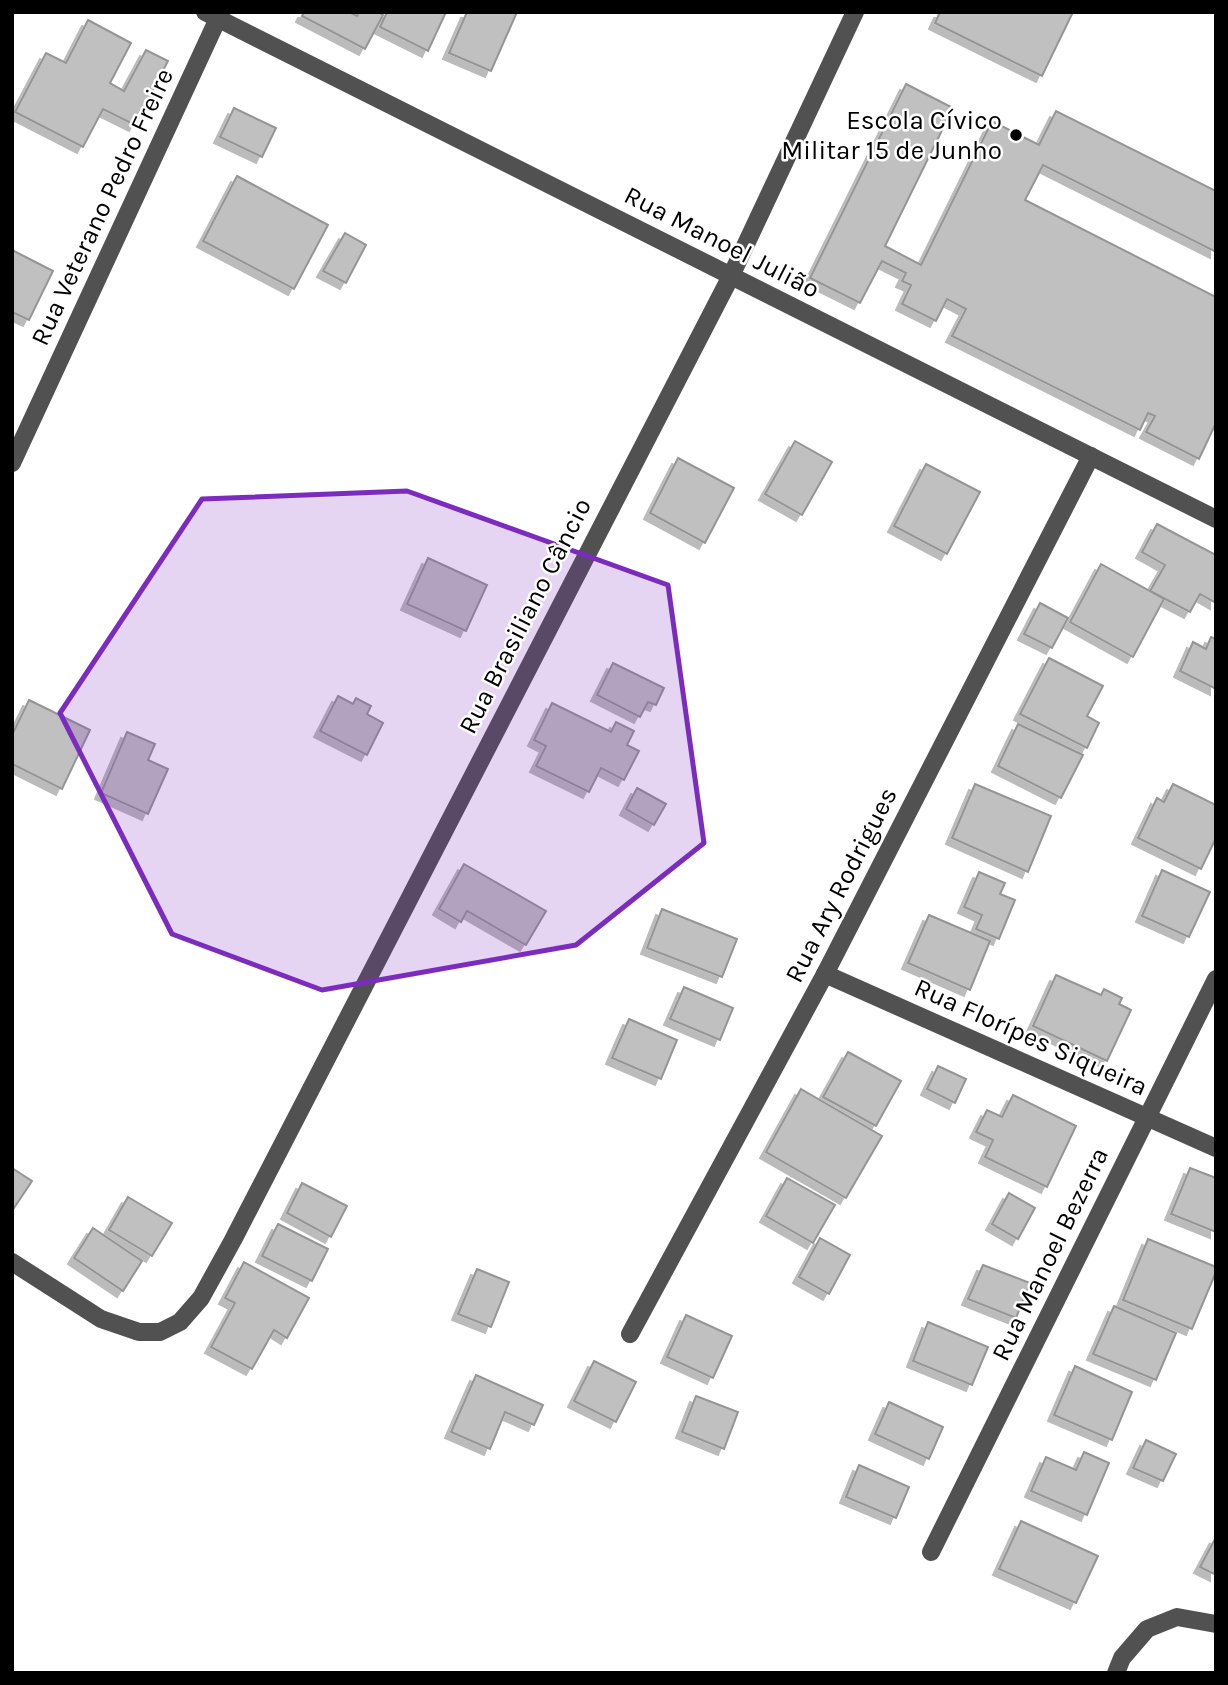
<svg xmlns="http://www.w3.org/2000/svg" width="1228" height="1685" font-family="Karla,sans-serif">
<defs>
<filter id="shadow"><feDropShadow dx="-6" dy="6" stdDeviation="0" flood-color="#0004"/></filter>
</defs>
<rect width="100%" height="100%" fill="#fff"/>
<g fill="#c0c0c0" stroke="#959595" stroke-width="2" filter="url(#shadow)">
<path d="M 304,12 L 349,12 L 357,16 L 359,12 L 378,12 L 383,15 L 365,49 L 302,16 Z"/>
<path d="M 387,12 L 446,12 L 428,51 L 380,27 Z"/>
<path d="M 467,12 L 517,12 L 491,71 L 449,53 Z"/>
<path d="M 940,12 L 1073,12 L 1042,76 L 935,23 Z"/>
<path d="M 88,20 L 131,43 L 110,83 L 124,91 L 146,50 L 168,61 L 135,125 L 103,109 L 83,147 L 15,112 L 46,53 L 66,63 Z"/>
<path d="M 906,84 L 953,108 L 885,246 L 921,265 L 992,121 L 1039,145 L 1056,111 L 1216,191 L 1216,252 L 1043,165 L 1025,200 L 1216,297 L 1216,423 L 1199,459 L 1146,432 L 1155,416 L 1148,413 L 1140,430 L 952,336 L 966,309 L 947,299 L 936,321 L 902,304 L 911,285 L 902,281 L 906,273 L 882,261 L 860,303 L 810,278 Z"/>
<path d="M 234,108 L 276,128 L 262,157 L 220,137 Z"/>
<path d="M 237,176 L 328,225 L 294,289 L 203,241 Z"/>
<path d="M 345,233 L 366,245 L 346,283 L 323,271 Z"/>
<path d="M 12,250 L 53,271 L 29,320 L 12,312 Z"/>
<path d="M 795,441 L 832,462 L 802,515 L 765,494 Z"/>
<path d="M 678,458 L 734,488 L 705,543 L 650,513 Z"/>
<path d="M 926,464 L 980,492 L 947,554 L 894,526 Z"/>
<path d="M 1157,524 L 1216,555 L 1216,603 L 1200,594 L 1190,612 L 1150,591 L 1165,565 L 1142,552 Z"/>
<path d="M 428,558 L 487,585 L 466,631 L 407,604 Z"/>
<path d="M 1101,564 L 1164,599 L 1133,657 L 1070,622 Z"/>
<path d="M 1040,603 L 1068,618 L 1052,648 L 1024,634 Z"/>
<path d="M 1211,637 L 1216,639 L 1216,689 L 1180,671 L 1193,642 L 1206,649 Z"/>
<path d="M 1049,658 L 1103,686 L 1087,716 L 1099,723 L 1087,748 L 1020,714 Z"/>
<path d="M 613,663 L 664,688 L 656,705 L 648,702 L 640,717 L 597,695 Z"/>
<path d="M 338,696 L 353,704 L 356,698 L 371,706 L 367,714 L 383,723 L 367,755 L 320,731 Z"/>
<path d="M 29,700 L 90,730 L 62,789 L 12,764 L 12,735 Z"/>
<path d="M 552,703 L 611,732 L 616,722 L 634,731 L 627,745 L 639,751 L 624,780 L 601,768 L 589,792 L 536,766 L 546,746 L 534,740 Z"/>
<path d="M 1018,724 L 1083,755 L 1061,798 L 998,766 Z"/>
<path d="M 127,732 L 155,744 L 148,760 L 168,769 L 148,814 L 101,793 Z"/>
<path d="M 975,784 L 1051,816 L 1028,872 L 952,838 Z"/>
<path d="M 1173,784 L 1216,805 L 1216,838 L 1201,869 L 1138,838 L 1157,798 L 1164,802 Z"/>
<path d="M 637,788 L 666,804 L 654,825 L 626,809 Z"/>
<path d="M 464,864 L 546,911 L 526,945 L 467,911 L 461,922 L 439,909 Z"/>
<path d="M 1162,870 L 1210,892 L 1189,937 L 1142,916 Z"/>
<path d="M 979,872 L 1005,883 L 1000,894 L 1015,900 L 999,939 L 976,929 L 982,915 L 964,907 Z"/>
<path d="M 662,909 L 737,939 L 722,977 L 647,948 Z"/>
<path d="M 929,915 L 990,941 L 970,990 L 908,963 Z"/>
<path d="M 1056,975 L 1101,995 L 1104,989 L 1122,998 L 1119,1004 L 1131,1010 L 1107,1061 L 1033,1026 Z"/>
<path d="M 684,987 L 733,1008 L 720,1040 L 670,1019 Z"/>
<path d="M 629,1019 L 677,1040 L 661,1079 L 612,1058 Z"/>
<path d="M 848,1052 L 901,1081 L 876,1126 L 823,1097 Z"/>
<path d="M 938,1066 L 966,1079 L 955,1103 L 927,1089 Z"/>
<path d="M 801,1089 L 882,1136 L 846,1198 L 766,1152 Z"/>
<path d="M 1013,1095 L 1076,1126 L 1047,1187 L 985,1157 L 993,1140 L 976,1132 L 987,1110 L 1002,1117 Z"/>
<path d="M 12,1168 L 32,1181 L 12,1211 Z"/>
<path d="M 1190,1168 L 1216,1178 L 1216,1232 L 1171,1214 Z"/>
<path d="M 787,1178 L 835,1205 L 813,1243 L 766,1216 Z"/>
<path d="M 302,1183 L 347,1206 L 331,1237 L 287,1213 Z"/>
<path d="M 1009,1193 L 1035,1208 L 1018,1239 L 992,1224 Z"/>
<path d="M 128,1197 L 172,1223 L 152,1256 L 109,1230 Z"/>
<path d="M 278,1224 L 328,1249 L 312,1281 L 262,1256 Z"/>
<path d="M 93,1228 L 142,1261 L 123,1291 L 74,1258 Z"/>
<path d="M 820,1238 L 850,1255 L 829,1294 L 799,1277 Z"/>
<path d="M 1148,1239 L 1216,1267 L 1216,1272 L 1192,1329 L 1123,1300 Z"/>
<path d="M 244,1262 L 309,1298 L 287,1338 L 274,1330 L 252,1369 L 211,1347 L 235,1303 L 225,1298 Z"/>
<path d="M 983,1265 L 1030,1283 L 1016,1318 L 968,1299 Z"/>
<path d="M 477,1269 L 509,1282 L 491,1327 L 458,1314 Z"/>
<path d="M 1114,1306 L 1176,1333 L 1156,1380 L 1093,1354 Z"/>
<path d="M 686,1315 L 732,1336 L 713,1378 L 667,1357 Z"/>
<path d="M 928,1322 L 988,1347 L 972,1385 L 913,1361 Z"/>
<path d="M 594,1361 L 636,1382 L 616,1422 L 574,1401 Z"/>
<path d="M 1075,1366 L 1132,1392 L 1112,1440 L 1054,1415 Z"/>
<path d="M 476,1375 L 543,1405 L 534,1425 L 505,1412 L 490,1449 L 451,1432 Z"/>
<path d="M 696,1396 L 738,1412 L 724,1449 L 682,1432 Z"/>
<path d="M 889,1402 L 943,1427 L 929,1459 L 875,1434 Z"/>
<path d="M 1146,1440 L 1176,1454 L 1163,1481 L 1133,1468 Z"/>
<path d="M 1084,1452 L 1109,1463 L 1087,1515 L 1031,1491 L 1046,1457 L 1076,1470 Z"/>
<path d="M 859,1465 L 909,1487 L 896,1518 L 846,1497 Z"/>
<path d="M 1021,1521 L 1098,1556 L 1076,1603 L 999,1569 Z"/>
<path d="M 1216,1537 L 1216,1575 L 1200,1567 Z"/>
</g>
<g fill="none" stroke-linecap="round" stroke-linejoin="round">
<g stroke="#515151" stroke-width="18">
<path d="M 205,12 L 1216,519"/>
<path d="M 12,463 L 221,12"/>
<path d="M 825,974 L 1216,1148"/>
<path d="M 12,1262 L 101,1319 L 139,1332 L 160,1332 L 180,1322 L 201,1298 L 233,1240 L 731,276 L 855,12"/>
<path d="M 630,1334 L 825,974 L 1091,456"/>
<path d="M 931,1552 L 1216,979"/>
<path d="M 1116,1673 L 1122,1658 L 1147,1629 L 1177,1617 L 1216,1624"/>
</g>
</g>
<path fill="#7b2cbf" fill-opacity="0.2" stroke="#7b2cbf" stroke-width="5" stroke-linejoin="round" d="M 407,491 L 668,585 L 704,843 L 576,945 L 322,990 L 172,934 L 60,713 L 202,499 Z"/>
<circle fill="#000" stroke="#fff" stroke-width="2.5" cx="1016" cy="135" r="7"/>
<g text-anchor="middle" dominant-baseline="central" stroke-width="5" stroke-linejoin="round" paint-order="stroke">
<g font-size="26" fill="#000" stroke="#fff" text-anchor="end">
<text x="1002" y="120">Escola Cívico<tspan x="1002" dy="30">Militar 15 de Junho</tspan></text>
</g>
<g font-size="26" fill="#000" stroke="#fff">
<text transform="translate(102 207) rotate(-65)">Rua Veterano Pedro Freire</text>
<text transform="translate(722 242) rotate(27)">Rua Manoel Julião</text>
<text transform="translate(525 616) rotate(-63)">Rua Brasiliano Câncio</text>
<text transform="translate(841 885) rotate(-63)">Rua Ary Rodrigues</text>
<text transform="translate(1031 1037) rotate(24)">Rua Florípes Siqueira</text>
<text transform="translate(1050 1254) rotate(-64)">Rua Manoel Bezerra</text>
</g>
</g>
<rect width="1228" height="1685" fill="none" stroke="#000000" stroke-width="28"/>
</svg>
